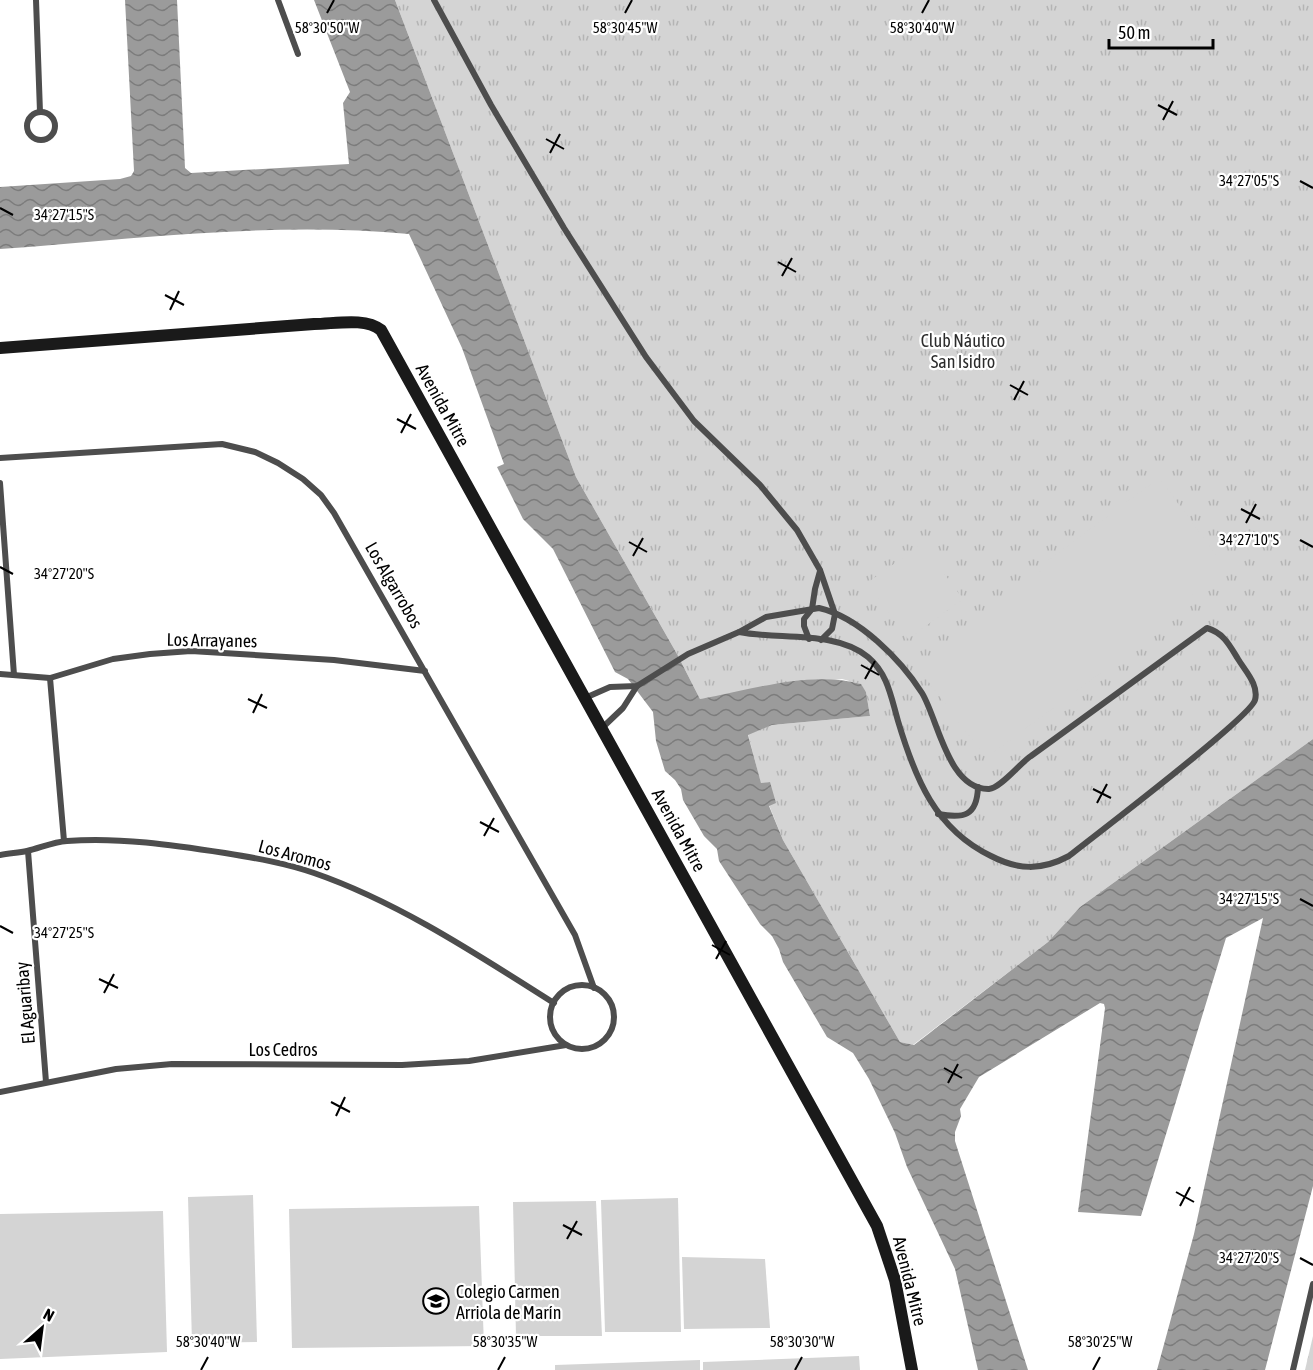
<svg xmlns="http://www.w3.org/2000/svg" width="1313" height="1370" font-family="'Asap Condensed',sans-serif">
<defs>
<pattern id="grass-tufts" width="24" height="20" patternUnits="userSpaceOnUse" patternTransform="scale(1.5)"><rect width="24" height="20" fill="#d4d4d4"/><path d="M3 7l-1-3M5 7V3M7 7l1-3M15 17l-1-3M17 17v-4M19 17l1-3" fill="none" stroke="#b4b4b4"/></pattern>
<pattern id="water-waves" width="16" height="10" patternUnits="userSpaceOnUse" patternTransform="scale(1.5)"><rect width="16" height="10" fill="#9b9b9b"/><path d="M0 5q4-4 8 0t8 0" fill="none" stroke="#7c7c7c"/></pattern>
</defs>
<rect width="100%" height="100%" fill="#fff"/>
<g fill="url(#grass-tufts)">
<path d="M 395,0 L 1313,0 L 1313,739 L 1080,907 L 1048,942 L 913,1045 L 900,1042 L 783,840 L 769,805 L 770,782 L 761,784 L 748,734 L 772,725 L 870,716 L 866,692 L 860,684 L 842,679 L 700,699 L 677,654 L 576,477 Z"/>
<path d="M 1313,1336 L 1313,1370 L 1305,1370 Z"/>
</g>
<g fill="#d4d4d4">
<path d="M 1159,478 L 1227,569 L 1107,659 L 1111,665 L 986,758 L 918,668 L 1042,575 L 1038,568 Z"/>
<path d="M 922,544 L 963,599 L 908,639 L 867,583 Z"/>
<path d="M 253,1195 L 257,1342 L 192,1343 L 188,1197 Z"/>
<path d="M 678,1198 L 681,1332 L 605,1332 L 601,1200 Z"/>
<path d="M 596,1201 L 602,1336 L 516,1336 L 513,1202 Z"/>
<path d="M 479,1206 L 484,1346 L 292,1348 L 289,1209 Z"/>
<path d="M 163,1211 L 167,1352 L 0,1359 L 0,1214 Z"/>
<path d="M 682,1257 L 765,1259 L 770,1328 L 684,1329 Z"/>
<path d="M 859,1356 L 860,1370 L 703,1370 L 703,1362 Z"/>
<path d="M 700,1360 L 700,1370 L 555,1370 L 555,1365 Z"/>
</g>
<path fill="url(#water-waves)" d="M 125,0 L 177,0 L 185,168 L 191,173 L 349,164 L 343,103 L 350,92 L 314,0 L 395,0 L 576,477 L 677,654 L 700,699 C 753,690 808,670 861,684 L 866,692 L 870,716 L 772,725 L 748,735 L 761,783 L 770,782 L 776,803 L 769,806 L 783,840 L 900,1042 L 914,1045 L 1048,942 L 1080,907 L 1313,739 L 1313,1186 L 1265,1370 L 1157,1370 L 1194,1234 L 1263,918 L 1226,938 L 1141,1216 L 1078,1212 L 1105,1008 L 1104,1004 L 1100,1003 L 979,1077 L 960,1109 L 961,1116 L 955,1132 L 955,1141 L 1028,1370 L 978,1370 L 955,1269 L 907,1167 L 895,1133 L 869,1079 L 853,1053 L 827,1037 L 783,962 L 779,949 L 772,936 L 760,924 L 719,861 L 717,849 L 704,836 L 683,800 L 681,789 L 675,780 L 665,771 L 656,741 L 653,712 L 628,679 L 615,672 L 553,549 L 523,519 L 497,467 L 504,464 L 462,348 L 409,234 C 273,221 135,239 0,249 L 0,187 L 120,179 L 131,176 L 134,171 Z"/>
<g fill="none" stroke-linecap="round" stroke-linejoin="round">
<g stroke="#4d4d4d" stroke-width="6">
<path d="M 36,0 L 40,112"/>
<path d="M 278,0 L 298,54"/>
<path d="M 434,0 L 491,105 L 564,228 L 646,357 L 694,421 L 760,485 L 797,530 L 820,570 L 835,614 L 832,629 L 821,640"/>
<circle cx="41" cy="126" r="14"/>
<path d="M 0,458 L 222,444 L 255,452 L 278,463 L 303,479 L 321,495 L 334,513 L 575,935 L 594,988"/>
<path d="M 0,483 L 14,675"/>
<path d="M 809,639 L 804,626 L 804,619 L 812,609 L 815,589 L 820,571"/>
<path d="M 0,674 L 50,678 L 113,659 L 150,654 L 191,651 L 334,660 L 425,671"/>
<path d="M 50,678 L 64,841"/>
<path d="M 585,698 L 610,687 L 637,686 L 688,654 L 739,632 L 766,617 L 819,608 C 859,617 901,660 922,693 C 938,719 948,790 989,789 C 1001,788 1020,763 1031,756 C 1090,713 1149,670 1207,628 C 1224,633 1230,646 1238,659 C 1246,672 1259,685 1255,700 C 1250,718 1094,836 1069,856 C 1041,871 1018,870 991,856 C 935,829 915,778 898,721 C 891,697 888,674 868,657 C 835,630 779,640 739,632"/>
<path d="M 602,728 L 623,708 L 637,686"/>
<path d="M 938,814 C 964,819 977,816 978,787"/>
<path d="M 28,851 L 46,1082"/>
<path d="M 0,855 C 9,853 18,853 27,851 C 40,848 53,842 67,841 C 119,837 173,845 225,853 C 255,858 285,863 314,873 C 398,902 478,955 554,1003"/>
<circle cx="582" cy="1017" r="32"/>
<path d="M 0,1092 L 116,1069 L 172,1064 L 402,1065 L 469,1061 L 566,1045"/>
<path d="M 1293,1370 L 1313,1284"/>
</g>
<path stroke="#1a1a1a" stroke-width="12" d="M 0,348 L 314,324 C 334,324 365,317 381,330 L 877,1226 L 895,1280 L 912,1370"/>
</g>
<path fill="none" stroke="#000" stroke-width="2" d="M 327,13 L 334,0M 625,13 L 632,0M 922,13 L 929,0M 1158,105 L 1177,115M 1163,120 L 1173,101M 546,139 L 564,149M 550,153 L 560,134M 1300,181 L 1313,188M 0,208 L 13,215M 778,262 L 796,272M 782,276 L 792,258M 165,295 L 184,305M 170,310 L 179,291M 1010,385 L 1028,395M 1014,400 L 1024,381M 397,419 L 416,429M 401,433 L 411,414M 1241,509 L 1260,519M 1246,523 L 1256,504M 1300,540 L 1313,547M 629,542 L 647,552M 633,556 L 643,538M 0,567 L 13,574M 861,665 L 879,675M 865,679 L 875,661M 248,699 L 267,708M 253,713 L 262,694M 1093,789 L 1111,798M 1097,803 L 1107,784M 480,822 L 499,832M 484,836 L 494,818M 1300,899 L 1313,906M 0,926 L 13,933M 712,945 L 730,955M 716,959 L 726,941M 99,979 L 118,988M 104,993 L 114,974M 944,1068 L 962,1078M 948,1083 L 958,1064M 331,1102 L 350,1112M 336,1116 L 345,1097M 1176,1192 L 1194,1202M 1180,1206 L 1190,1187M 563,1225 L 582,1235M 567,1239 L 577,1221M 1300,1258 L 1313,1265M 201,1370 L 208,1357M 498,1370 L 505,1357M 795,1370 L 802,1357M 1093,1370 L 1100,1357"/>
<defs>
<g id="school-ring" transform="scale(1.35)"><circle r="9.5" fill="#fff" stroke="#000" stroke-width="1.5"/><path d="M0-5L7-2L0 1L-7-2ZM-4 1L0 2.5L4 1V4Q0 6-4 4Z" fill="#000"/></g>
</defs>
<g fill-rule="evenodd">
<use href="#school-ring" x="436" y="1301"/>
</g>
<g text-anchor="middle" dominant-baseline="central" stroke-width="4.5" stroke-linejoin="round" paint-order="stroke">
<g font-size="18" fill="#2b2b2b" stroke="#fff">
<text x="963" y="340">Club Náutico<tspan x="963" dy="21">San Isidro</tspan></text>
</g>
<g font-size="18" fill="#000" stroke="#fff">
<text transform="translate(443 405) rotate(61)">Avenida Mitre</text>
<text transform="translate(394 585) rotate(60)">Los Algarrobos</text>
<text transform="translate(212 640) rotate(1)">Los Arrayanes</text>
<text transform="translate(679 830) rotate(61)">Avenida Mitre</text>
<text transform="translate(295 855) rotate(15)">Los Aromos</text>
<text transform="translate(25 1003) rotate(-95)">El Aguaribay</text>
<text x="283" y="1049">Los Cedros</text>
<text transform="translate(910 1281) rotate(76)">Avenida Mitre</text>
</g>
<g font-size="18" fill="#000" stroke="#fff" text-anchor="start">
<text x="456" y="1291">Colegio Carmen<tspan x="456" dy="21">Arriola de Marín</tspan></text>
</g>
</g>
<g font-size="15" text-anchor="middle" fill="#000" stroke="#fff" stroke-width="4.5" stroke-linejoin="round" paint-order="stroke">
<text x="327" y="33">58°30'50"W</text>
<text x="625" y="33">58°30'45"W</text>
<text x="922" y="33">58°30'40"W</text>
<text x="1249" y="186">34°27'05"S</text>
<text x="64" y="220">34°27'15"S</text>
<text x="1249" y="545">34°27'10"S</text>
<text x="64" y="579">34°27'20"S</text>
<text x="1249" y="904">34°27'15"S</text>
<text x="64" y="938">34°27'25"S</text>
<text x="1249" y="1263">34°27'20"S</text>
<text x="208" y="1347">58°30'40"W</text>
<text x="505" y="1347">58°30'35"W</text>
<text x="802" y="1347">58°30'30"W</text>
<text x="1100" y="1347">58°30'25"W</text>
</g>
<g transform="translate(42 1328) rotate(28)" stroke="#ffffff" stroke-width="4.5" paint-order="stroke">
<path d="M0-4.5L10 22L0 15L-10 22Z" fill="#000000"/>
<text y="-9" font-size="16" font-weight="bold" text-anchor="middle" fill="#000000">N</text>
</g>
<path d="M1109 39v9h104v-9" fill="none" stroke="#000000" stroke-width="3"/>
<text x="1118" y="39" font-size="18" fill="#000000" stroke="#ffffff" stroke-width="4.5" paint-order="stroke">50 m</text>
</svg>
